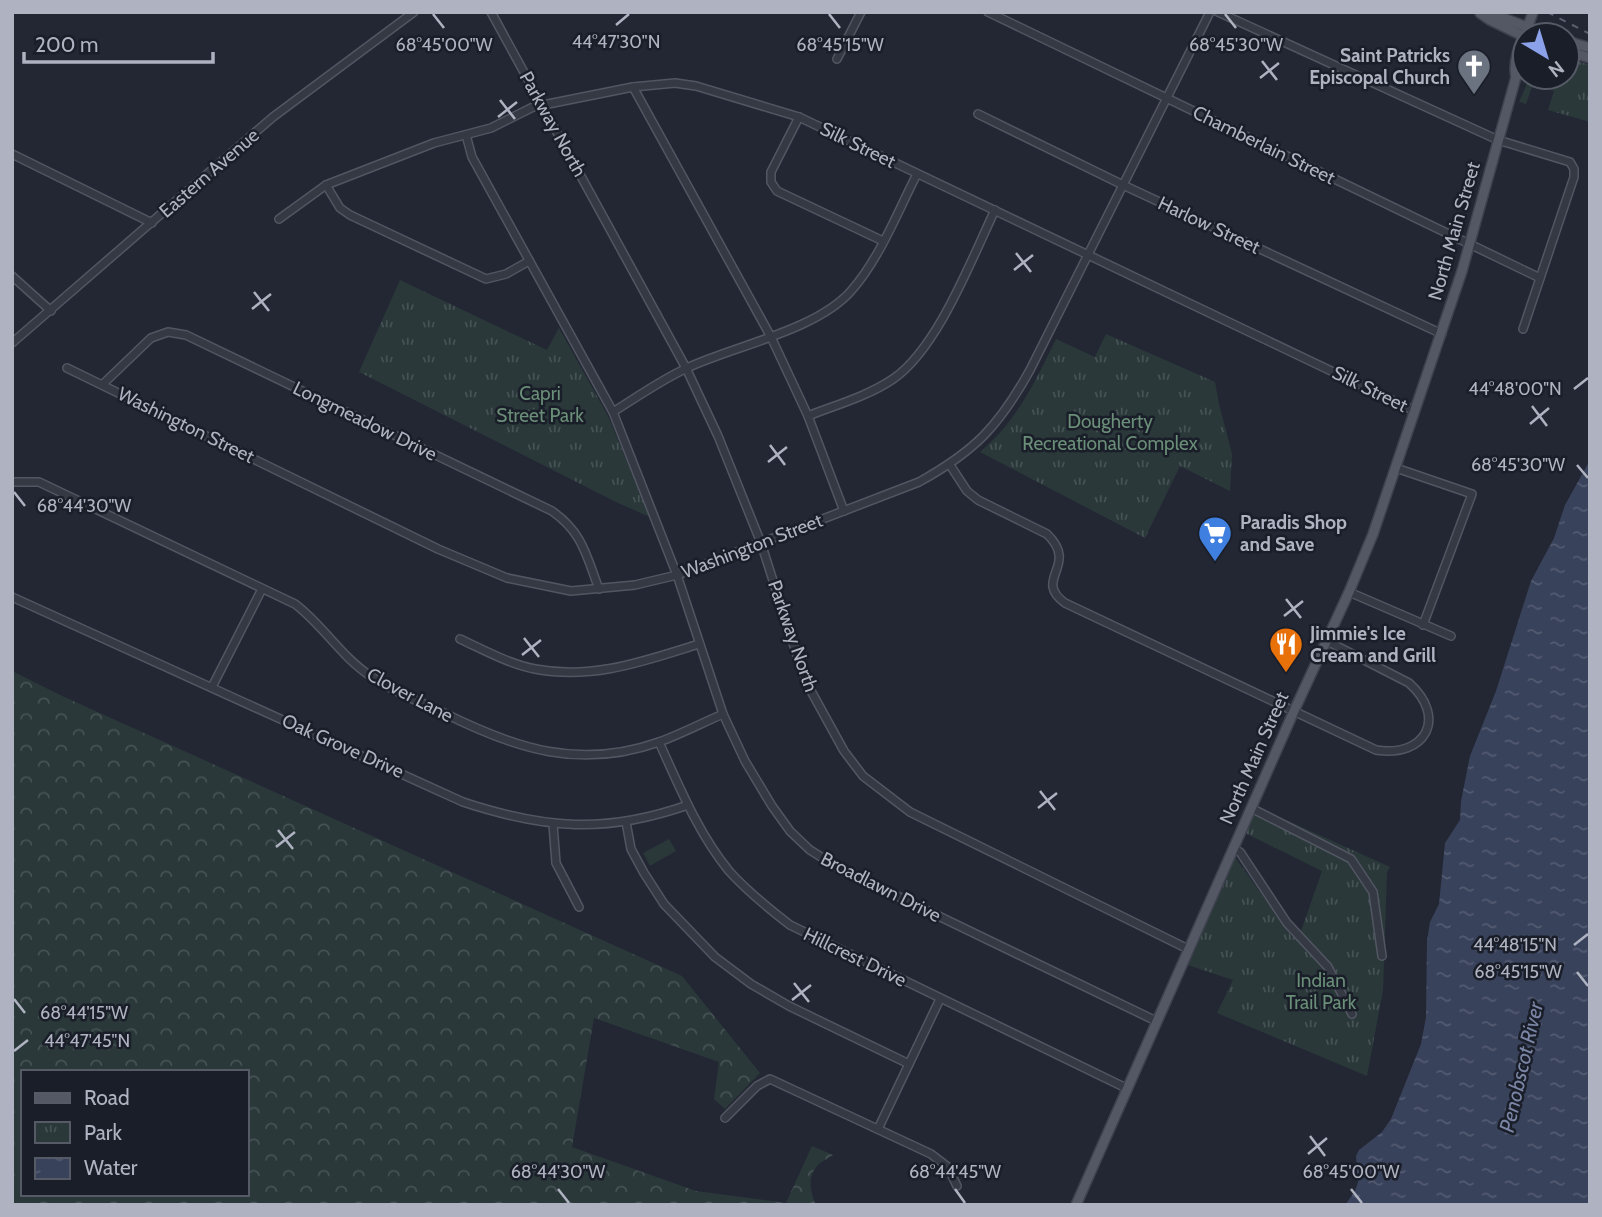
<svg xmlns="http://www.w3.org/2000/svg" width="1602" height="1217" font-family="Cabin,sans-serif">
<defs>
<pattern id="forest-crowns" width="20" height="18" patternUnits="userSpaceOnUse" patternTransform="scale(1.75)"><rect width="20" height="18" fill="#2a383a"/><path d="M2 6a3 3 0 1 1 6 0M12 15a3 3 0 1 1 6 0" fill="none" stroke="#465255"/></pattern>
<pattern id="park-tufts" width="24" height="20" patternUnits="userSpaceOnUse" patternTransform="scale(1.75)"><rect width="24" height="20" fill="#2a383a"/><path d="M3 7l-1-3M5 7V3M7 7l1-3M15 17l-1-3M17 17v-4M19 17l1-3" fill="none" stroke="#465255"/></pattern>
<pattern id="water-ripples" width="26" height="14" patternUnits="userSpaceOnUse" patternTransform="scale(1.75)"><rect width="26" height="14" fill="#39425b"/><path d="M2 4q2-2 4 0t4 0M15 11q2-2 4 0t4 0" fill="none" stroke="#535b71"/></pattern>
</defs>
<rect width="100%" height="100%" fill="#222733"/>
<path fill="#2a383a" d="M 669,839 L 676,851 L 650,866 L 643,853 Z"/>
<path fill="url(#forest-crowns)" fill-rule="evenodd" d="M 12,671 L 60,695 L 682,976 L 760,1073 L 725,1109 L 714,1099 L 719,1062 L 594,1018 L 572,1147 L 696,1191 L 786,1203 L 812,1146 L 833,1155 C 829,1159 822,1160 818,1165 C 807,1176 810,1192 816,1205 L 12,1205 ZM 23,1072 L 247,1072 L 247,1194 L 23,1194 Z"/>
<g fill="url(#park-tufts)">
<path d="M 1567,58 L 1590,65 L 1590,122 L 1548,110 L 1554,91 L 1533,84 L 1526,104 L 1519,102 L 1530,77 L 1567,77 Z"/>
<path d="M 400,280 L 547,350 L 559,328 L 608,416 L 650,517 L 618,503 L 359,372 Z"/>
<path d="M 1106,334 L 1215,382 L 1219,404 L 1232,454 L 1230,491 L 1180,466 L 1145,538 L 980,452 C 1017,421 1035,382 1056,339 L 1095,357 Z"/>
<path d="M 1257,807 L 1390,867 L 1387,872 L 1383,990 L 1367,1076 L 1217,1013 L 1233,980 L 1188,965 L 1235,857 L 1292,937 L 1301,931 L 1322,871 L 1245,833 Z"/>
</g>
<path fill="url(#water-ripples)" d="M 1590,460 L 1590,1205 L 1345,1205 L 1355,1191 L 1358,1182 L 1356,1156 L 1359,1150 L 1382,1132 L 1391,1119 L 1421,1044 L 1426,1017 L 1427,941 L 1430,922 L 1439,904 L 1445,843 L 1460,820 L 1461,801 L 1470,756 L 1496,691 L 1531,581 L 1554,538 L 1565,505 Z"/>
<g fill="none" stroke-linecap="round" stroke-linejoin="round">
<g stroke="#525662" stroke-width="10">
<g id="minor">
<path d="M 491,12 L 686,368 L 718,436 L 761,543 L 800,665 L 811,691 L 844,751 L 863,776 L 910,812 L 1188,949"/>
<path d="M 988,12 L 1540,278"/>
<path d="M 1218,12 L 1498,140 L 1570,162 L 1574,169 L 1574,177 L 1523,329"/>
<path d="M 837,59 L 861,12"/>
<path d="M 633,87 L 771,337 L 808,416 L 844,511"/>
<path d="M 978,114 L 1123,185 L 1442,334"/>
<path d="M 799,117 L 771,172 L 771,182 L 777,191 L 883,241"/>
<path d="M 466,135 L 472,157 L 613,412 L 677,575 L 723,714 L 745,761 L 772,806 L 790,831 L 810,850 L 837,867 L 1156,1021"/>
<path d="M 12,154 L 152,223"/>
<path d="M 326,185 L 340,208 L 350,215 L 486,279 L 506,274 L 529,261"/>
<path d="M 279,219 L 326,185 L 434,143 L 491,128 L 533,107 L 633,87 L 675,83 L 696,86 L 799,117 L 1415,411"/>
<path d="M 12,276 L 51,311"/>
<path d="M 12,343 L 273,117 L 414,12"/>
<path d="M 67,368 L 438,549 L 507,578 L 571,591 L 635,585 L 677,575 L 919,482 C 975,451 999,426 1030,370 L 1210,12"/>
<path d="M 103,384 L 151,338 L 168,332 L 186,335 L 552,511 C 583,533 586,555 599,589"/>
<path d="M 613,412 C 637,397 661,380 687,368 C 734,346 817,330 851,291 C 880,258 897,213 917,174"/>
<path d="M 808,416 C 836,405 868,396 893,379 C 938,348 971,260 995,210"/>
<path d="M 950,465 L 967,491 L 978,500 L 1047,534 C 1080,566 1032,579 1065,603 L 1376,750 C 1425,758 1448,718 1409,683 L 1327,641"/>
<path d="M 1396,468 L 1472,494 L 1423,625"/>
<path d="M 12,482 L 39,482 L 295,604 C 323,625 342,658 372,677 C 394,692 420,702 444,713 C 516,749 580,770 659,742 C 681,734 702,723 723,714"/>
<path d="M 1349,592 L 1451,636"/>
<path d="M 12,597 L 463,802 C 545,829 605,834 688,805"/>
<path d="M 460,639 C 484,650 509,664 535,669 C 594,680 644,661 699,644"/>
<path d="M 212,687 L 262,589"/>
<path d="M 659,742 C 679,786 698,833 729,871 C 747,891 768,908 790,925 L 1126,1088"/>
<path d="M 1251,808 L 1351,859 L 1373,892 L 1382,956"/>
<path d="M 626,822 L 631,849 L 644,873 L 664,904 L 715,957 L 751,984 L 789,1006 L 909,1064"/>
<path d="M 553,824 L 556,863 L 579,907"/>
<path d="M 1233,849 L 1240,852 L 1287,923 L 1328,967 L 1352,1014"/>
<path d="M 725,1118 L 757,1086 L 770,1079 L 931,1154 L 948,1167 L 957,1186"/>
<path d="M 878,1129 L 940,999"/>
</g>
</g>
<g stroke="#3e424e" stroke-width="12">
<g id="major">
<path d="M 1480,13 L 1490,20 L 1525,37"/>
<path d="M 1484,15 L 1493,14 L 1548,35"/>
<path d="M 1567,41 L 1590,48"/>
<path d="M 1567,51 L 1590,58"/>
<path d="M 1516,77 L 1521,71 L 1525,59"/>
<path d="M 1076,1205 L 1294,711 L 1349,592 L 1373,534 L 1462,271 L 1516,77 C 1511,56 1527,32 1533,12"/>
</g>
</g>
<use href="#minor" stroke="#353944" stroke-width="7"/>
<use href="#major" stroke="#535864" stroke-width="9"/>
<path stroke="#5b5f6e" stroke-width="2" stroke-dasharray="7 7" stroke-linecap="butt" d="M 1547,12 L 1590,34"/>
</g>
<path fill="none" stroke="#afb3c1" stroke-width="2.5" d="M 433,14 L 444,28M 829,14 L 840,28M 1225,14 L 1236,28M 616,25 L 629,14M 1262,61 L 1277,80M 1260,78 L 1279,63M 500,100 L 515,119M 498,117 L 517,102M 1016,253 L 1031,272M 1014,270 L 1033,255M 254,292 L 269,311M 252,309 L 271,294M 1574,389 L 1588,378M 1532,406 L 1547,426M 1530,424 L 1549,408M 770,445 L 785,465M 768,462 L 787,447M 1577,465 L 1588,478M 14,492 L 25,506M 1286,599 L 1301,618M 1284,616 L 1303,601M 524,638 L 539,657M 522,655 L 541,640M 1040,791 L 1055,810M 1038,808 L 1057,793M 278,830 L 293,849M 276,847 L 295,832M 1574,945 L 1588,934M 1577,972 L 1588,986M 794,983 L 809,1002M 14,999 L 25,1013M 792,1000 L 811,985M 14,1051 L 28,1040M 1310,1136 L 1325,1156M 1308,1154 L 1327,1138M 558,1189 L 569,1203M 955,1189 L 965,1203M 1351,1189 L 1362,1203"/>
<defs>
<g id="church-pin" transform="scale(1.75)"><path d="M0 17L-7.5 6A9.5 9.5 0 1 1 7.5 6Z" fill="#6b7280" stroke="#1a1e29"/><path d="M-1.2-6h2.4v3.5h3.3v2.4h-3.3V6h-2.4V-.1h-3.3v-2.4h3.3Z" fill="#fff"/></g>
<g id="supermarket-pin" transform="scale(1.75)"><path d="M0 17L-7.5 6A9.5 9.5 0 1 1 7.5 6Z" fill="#3f7fe0" stroke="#1a1e29"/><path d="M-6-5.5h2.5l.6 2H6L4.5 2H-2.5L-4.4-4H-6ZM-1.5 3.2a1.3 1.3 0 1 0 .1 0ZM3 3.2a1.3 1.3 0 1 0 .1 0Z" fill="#fff"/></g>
<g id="restaurant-pin" transform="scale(1.75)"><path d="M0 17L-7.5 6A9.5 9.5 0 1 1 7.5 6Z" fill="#e8710a" stroke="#1a1e29"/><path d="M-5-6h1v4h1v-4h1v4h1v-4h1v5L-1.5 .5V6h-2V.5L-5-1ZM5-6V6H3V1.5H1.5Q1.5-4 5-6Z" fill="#fff"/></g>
</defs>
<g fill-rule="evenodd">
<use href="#church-pin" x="1474" y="66"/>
<use href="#supermarket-pin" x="1215" y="533"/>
<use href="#restaurant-pin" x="1286" y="644"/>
</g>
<g text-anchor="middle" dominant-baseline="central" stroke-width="5" stroke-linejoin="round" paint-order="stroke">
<g font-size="19" font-weight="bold" fill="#afb3c1" stroke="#1a1e29" text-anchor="start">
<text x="1450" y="55" text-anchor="end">Saint Patricks<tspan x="1450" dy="22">Episcopal Church</tspan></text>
<text x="1240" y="522">Paradis Shop<tspan x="1240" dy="22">and Save</tspan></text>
<text x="1310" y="633">Jimmie's Ice<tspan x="1310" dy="22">Cream and Grill</tspan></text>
</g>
<g font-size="19" fill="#afb3c1" stroke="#1a1e29">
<text transform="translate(553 124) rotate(61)">Parkway North</text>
<text transform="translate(858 145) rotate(26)">Silk Street</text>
<text transform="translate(1264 145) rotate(26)">Chamberlain Street</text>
<text transform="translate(209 173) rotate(-41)">Eastern Avenue</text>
<text transform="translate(1209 225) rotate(25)">Harlow Street</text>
<text transform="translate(1454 231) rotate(-74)">North Main Street</text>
<text transform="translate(1370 389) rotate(26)">Silk Street</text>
<text transform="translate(365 421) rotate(26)">Longmeadow Drive</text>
<text transform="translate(186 425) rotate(26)">Washington Street</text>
<text transform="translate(752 546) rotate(-21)">Washington Street</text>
<text transform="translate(793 636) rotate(71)">Parkway North</text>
<text transform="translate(410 695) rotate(28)">Clover Lane</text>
<text transform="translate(343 746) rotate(24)">Oak Grove Drive</text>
<text transform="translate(1254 758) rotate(-66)">North Main Street</text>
<text transform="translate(881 887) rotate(27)">Broadlawn Drive</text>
<text transform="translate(855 957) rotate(26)">Hillcrest Drive</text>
</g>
<g font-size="19" fill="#6a8e78" stroke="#1a1e29">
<text x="540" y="393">Capri<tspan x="540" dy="22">Street Park</tspan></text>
<text x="1110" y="421">Dougherty<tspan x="1110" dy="22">Recreational Complex</tspan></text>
<text x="1321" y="980">Indian<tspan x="1321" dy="22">Trail Park</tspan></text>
</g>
<g font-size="21" font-style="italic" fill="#7b86a6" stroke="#1a1e29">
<text transform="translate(1521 1067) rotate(-77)">Penobscot River</text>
</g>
</g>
<g font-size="18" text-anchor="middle" fill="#afb3c1" stroke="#1a1e29" stroke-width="5" stroke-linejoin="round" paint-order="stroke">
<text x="616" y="48">44°47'30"N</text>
<text x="444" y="51">68°45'00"W</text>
<text x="840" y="51">68°45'15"W</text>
<text x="1236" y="51">68°45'30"W</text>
<text x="1515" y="395">44°48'00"N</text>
<text x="1518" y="471">68°45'30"W</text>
<text x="84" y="512">68°44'30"W</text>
<text x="1515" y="951">44°48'15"N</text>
<text x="1518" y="978">68°45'15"W</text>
<text x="84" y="1019">68°44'15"W</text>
<text x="87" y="1047">44°47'45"N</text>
<text x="558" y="1178">68°44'30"W</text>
<text x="955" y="1178">68°44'45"W</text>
<text x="1351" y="1178">68°45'00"W</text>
</g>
<rect width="1602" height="1217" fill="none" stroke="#afb3c1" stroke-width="28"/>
<rect x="21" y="1070" width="228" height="126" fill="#1a1e29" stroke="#565a66" stroke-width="2"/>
<rect x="35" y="1093" width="35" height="10" fill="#535864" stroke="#565a66" stroke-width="2"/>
<text x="84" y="1105" font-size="21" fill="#afb3c1">Road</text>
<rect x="35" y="1122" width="35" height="21" fill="url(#park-tufts)" stroke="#565a66" stroke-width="2"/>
<text x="84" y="1140" font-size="21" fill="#afb3c1">Park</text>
<rect x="35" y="1158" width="35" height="21" fill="url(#water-ripples)" stroke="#565a66" stroke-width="2"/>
<text x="84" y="1175" font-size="21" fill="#afb3c1">Water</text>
<g transform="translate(1546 56) rotate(142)"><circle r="33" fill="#1a1e29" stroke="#565a66" stroke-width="2"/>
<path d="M0-5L12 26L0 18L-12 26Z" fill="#8ba2ea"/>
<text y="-10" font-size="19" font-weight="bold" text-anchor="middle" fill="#afb3c1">N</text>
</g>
<path d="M24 52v10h189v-10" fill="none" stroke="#afb3c1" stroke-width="3.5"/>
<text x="35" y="52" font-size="21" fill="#afb3c1" stroke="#1a1e29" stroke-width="5" paint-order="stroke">200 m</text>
</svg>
